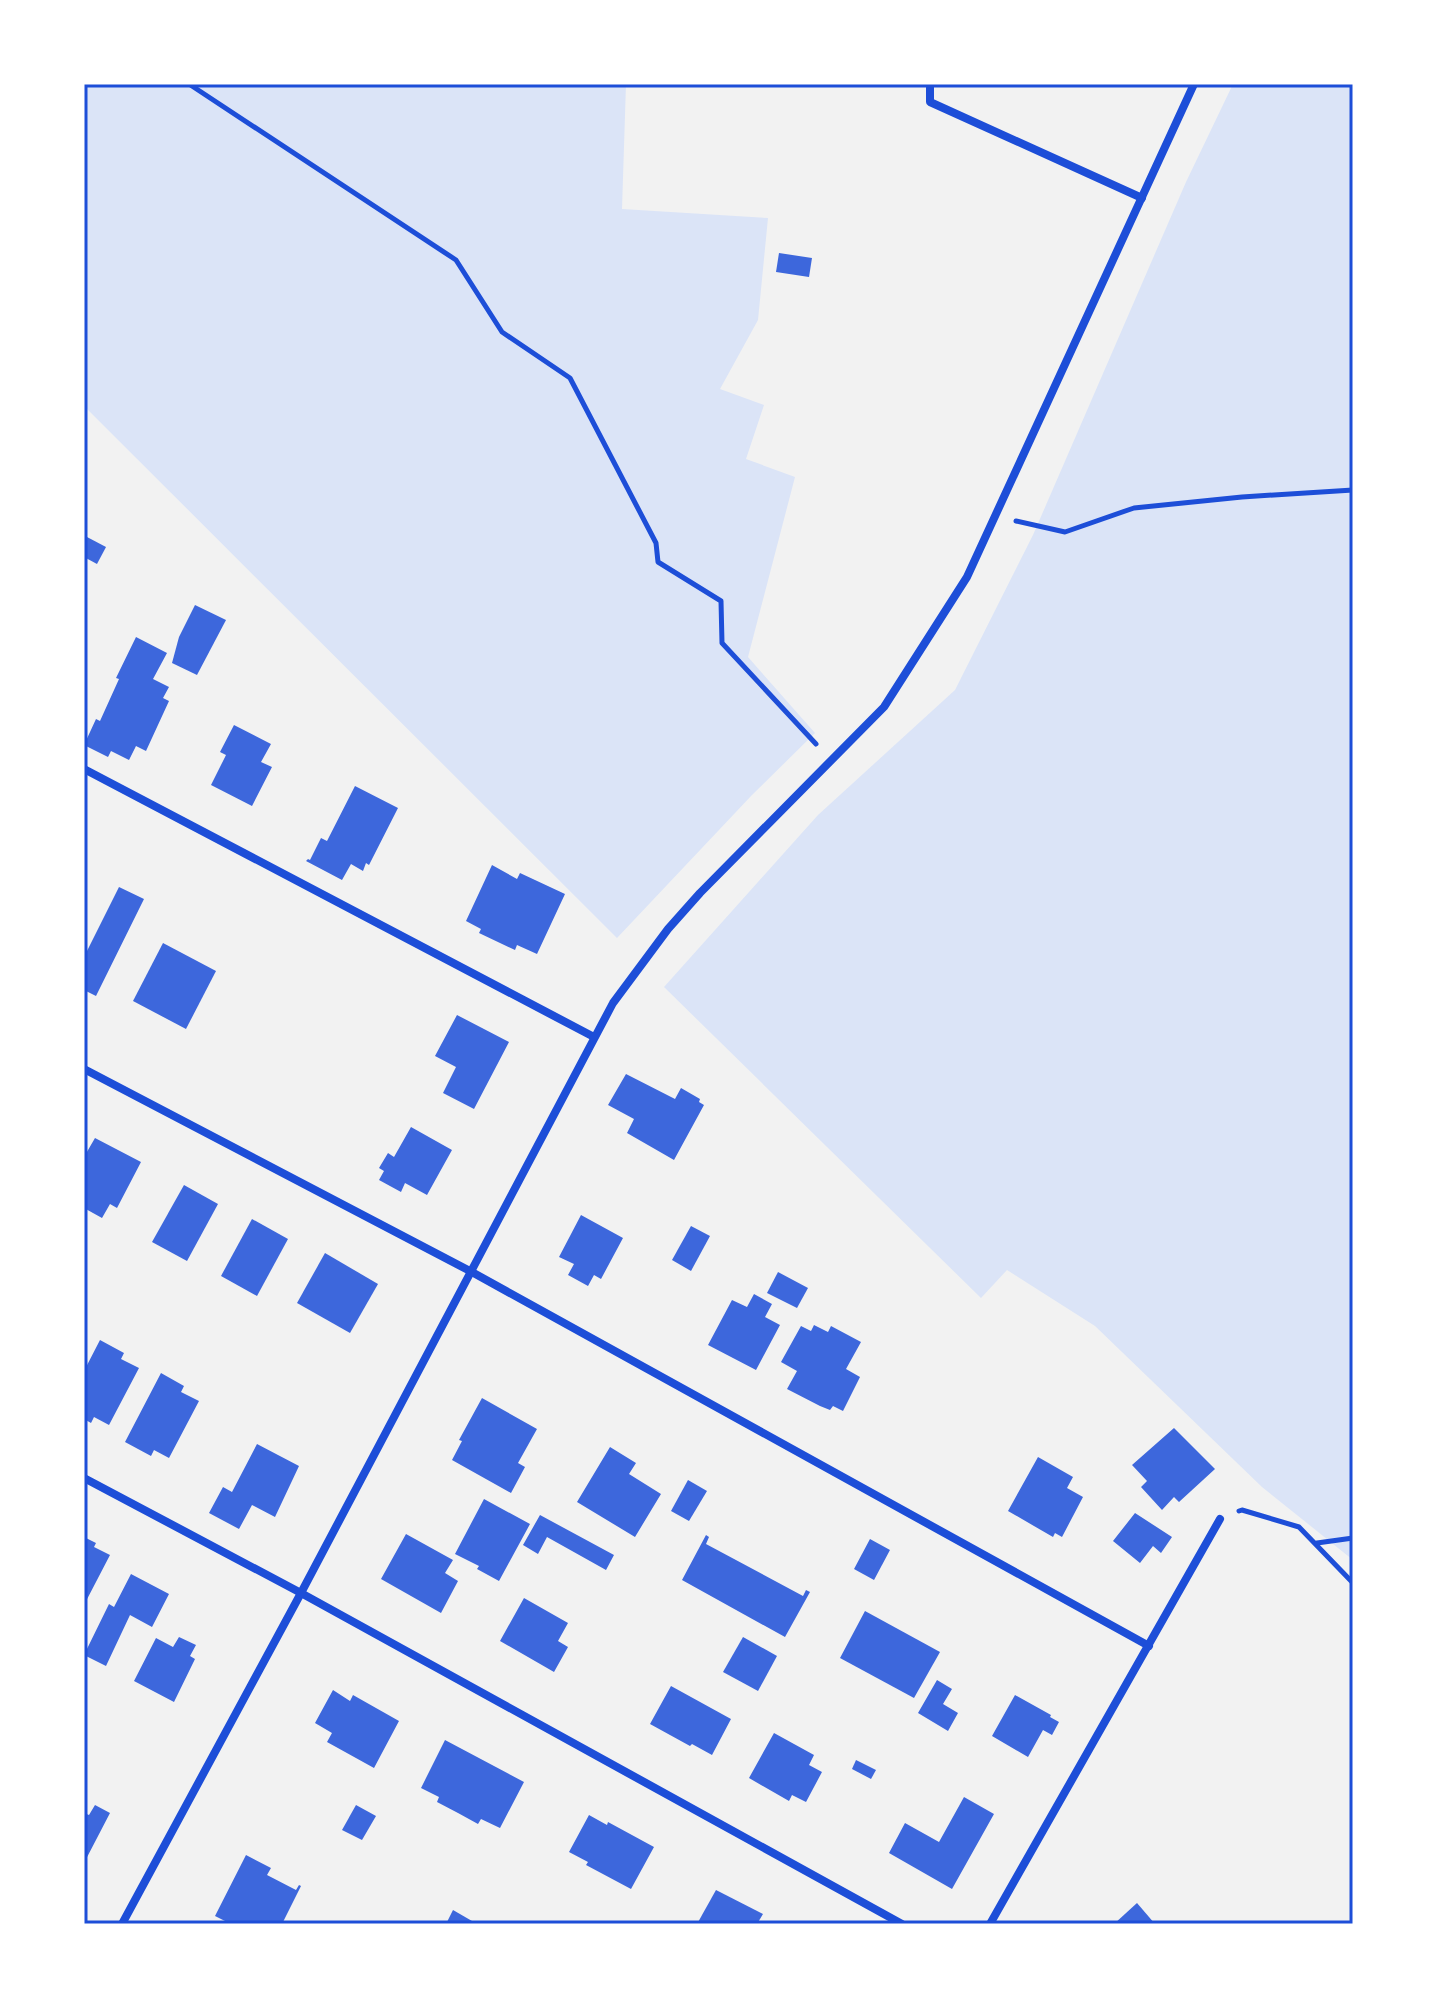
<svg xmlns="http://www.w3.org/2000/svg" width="1437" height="2008" font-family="Quicksand,sans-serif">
<rect width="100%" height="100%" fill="#f2f2f2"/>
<g fill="#dbe4f7">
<path d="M 84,84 L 626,84 L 622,209 L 768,218 L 758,320 L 720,389 L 764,405 L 746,459 L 795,477 L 748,657 L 815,733 L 752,795 L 617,938 L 84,406 Z"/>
<path d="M 1233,84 L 1353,84 L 1353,1560 L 1262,1487 L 1095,1326 L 1007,1270 L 981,1298 L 664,987 L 818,815 L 955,690 L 1033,535 L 1186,182 Z"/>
</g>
<g fill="#3d67dc">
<path d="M 779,253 L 812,258 L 809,277 L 776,272 Z"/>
<path d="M 87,537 L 106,547 L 97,564 L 84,557 L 84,542 Z"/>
<path d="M 195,605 L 226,620 L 197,675 L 172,663 L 179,637 Z"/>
<path d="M 136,637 L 167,653 L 153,679 L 169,687 L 163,698 L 169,701 L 146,751 L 136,746 L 129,760 L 111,751 L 108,757 L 84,745 L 96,719 L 100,721 L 119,679 L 116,678 Z"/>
<path d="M 234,725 L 271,744 L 261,762 L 272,767 L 252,806 L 211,785 L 226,755 L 220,752 Z"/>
<path d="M 355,786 L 398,808 L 369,865 L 366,863 L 363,871 L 351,864 L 342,880 L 306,861 L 308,859 L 310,860 L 321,838 L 327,841 Z"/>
<path d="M 492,865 L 517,879 L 520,873 L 565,894 L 537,954 L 517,945 L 515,950 L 479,933 L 481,929 L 466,921 Z"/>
<path d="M 119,887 L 144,899 L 96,996 L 84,990 L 84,949 L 87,951 Z"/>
<path d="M 163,943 L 216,971 L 186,1029 L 133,1001 Z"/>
<path d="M 457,1015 L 509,1042 L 474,1109 L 443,1093 L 456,1067 L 435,1056 Z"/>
<path d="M 626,1074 L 675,1099 L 681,1088 L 700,1099 L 699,1102 L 704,1105 L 674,1160 L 627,1133 L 634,1119 L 608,1105 Z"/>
<path d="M 411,1127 L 452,1150 L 427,1195 L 405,1183 L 401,1192 L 379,1180 L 384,1171 L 379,1168 L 388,1153 L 394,1157 Z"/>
<path d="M 95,1138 L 141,1162 L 117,1208 L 110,1204 L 102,1218 L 84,1208 L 84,1157 Z"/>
<path d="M 184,1185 L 218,1204 L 187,1261 L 152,1242 Z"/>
<path d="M 581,1215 L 623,1238 L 601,1279 L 594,1275 L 588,1286 L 568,1275 L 574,1264 L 559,1257 Z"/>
<path d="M 252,1219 L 288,1239 L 257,1296 L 221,1276 Z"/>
<path d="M 691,1226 L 710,1236 L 691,1271 L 672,1260 Z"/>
<path d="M 325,1253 L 378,1284 L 350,1333 L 297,1303 Z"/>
<path d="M 778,1272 L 808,1288 L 797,1308 L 767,1293 Z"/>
<path d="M 754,1294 L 772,1304 L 765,1317 L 780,1325 L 756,1370 L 708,1345 L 732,1300 L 747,1307 Z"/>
<path d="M 814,1325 L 828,1332 L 831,1326 L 861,1342 L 846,1369 L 860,1377 L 843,1411 L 833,1406 L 830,1410 L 820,1406 L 787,1389 L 797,1371 L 781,1362 L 801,1326 L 811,1331 Z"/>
<path d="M 100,1340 L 124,1353 L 121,1359 L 139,1368 L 109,1425 L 94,1417 L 91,1423 L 84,1419 L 84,1371 Z"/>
<path d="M 161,1373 L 184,1386 L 181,1392 L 199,1401 L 169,1458 L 154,1450 L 151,1456 L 125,1442 Z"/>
<path d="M 482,1398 L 537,1429 L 518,1463 L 525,1467 L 511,1493 L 452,1460 L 462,1441 L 459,1440 Z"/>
<path d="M 1174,1428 L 1215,1469 L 1179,1502 L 1174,1497 L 1162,1510 L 1141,1487 L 1147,1481 L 1132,1465 Z"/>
<path d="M 257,1444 L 299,1466 L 275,1517 L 252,1505 L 239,1529 L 209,1513 L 223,1487 L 232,1492 Z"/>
<path d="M 610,1447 L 636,1463 L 629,1474 L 661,1494 L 635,1537 L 577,1502 Z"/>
<path d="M 1038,1457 L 1073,1477 L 1067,1488 L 1083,1497 L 1062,1537 L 1055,1533 L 1053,1537 L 1008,1511 Z"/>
<path d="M 688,1480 L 707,1491 L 689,1521 L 671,1511 Z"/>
<path d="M 484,1499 L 530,1524 L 499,1581 L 477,1569 L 479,1566 L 455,1554 Z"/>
<path d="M 1135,1513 L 1172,1537 L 1161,1553 L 1153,1546 L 1140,1563 L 1113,1541 Z"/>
<path d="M 540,1515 L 614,1555 L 606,1570 L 547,1537 L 538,1554 L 523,1545 Z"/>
<path d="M 406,1534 L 453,1560 L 445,1573 L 458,1581 L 441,1613 L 381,1579 Z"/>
<path d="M 706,1535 L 709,1537 L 706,1544 L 803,1596 L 806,1590 L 810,1592 L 785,1637 L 682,1580 Z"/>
<path d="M 84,1537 L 96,1543 L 94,1547 L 110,1555 L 84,1605 Z"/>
<path d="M 870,1539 L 890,1550 L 874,1580 L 854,1569 Z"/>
<path d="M 131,1574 L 169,1594 L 152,1627 L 130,1615 L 106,1666 L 84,1655 L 109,1604 L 114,1607 Z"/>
<path d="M 524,1598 L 568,1623 L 558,1641 L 568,1647 L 554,1672 L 500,1641 Z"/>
<path d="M 865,1611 L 940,1652 L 914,1698 L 840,1658 Z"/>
<path d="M 179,1637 L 196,1645 L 190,1656 L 195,1659 L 174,1702 L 134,1681 L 156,1638 L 173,1647 Z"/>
<path d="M 743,1637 L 777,1656 L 758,1691 L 723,1672 Z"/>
<path d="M 937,1680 L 952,1689 L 943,1704 L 958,1713 L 948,1731 L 918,1713 Z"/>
<path d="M 671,1686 L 731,1719 L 712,1755 L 692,1744 L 690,1746 L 650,1724 Z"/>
<path d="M 333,1690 L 350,1701 L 353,1695 L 399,1721 L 374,1768 L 327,1742 L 332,1733 L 315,1723 Z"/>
<path d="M 1015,1695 L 1051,1715 L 1050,1717 L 1059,1722 L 1052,1735 L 1043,1730 L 1028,1757 L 992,1736 Z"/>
<path d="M 774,1733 L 814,1755 L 809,1765 L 822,1772 L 806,1802 L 792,1795 L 789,1801 L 749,1778 Z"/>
<path d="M 445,1740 L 524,1782 L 500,1828 L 481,1819 L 478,1824 L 458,1813 L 437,1802 L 439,1797 L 421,1788 Z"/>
<path d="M 856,1760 L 876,1770 L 871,1779 L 852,1769 Z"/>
<path d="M 964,1797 L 994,1814 L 952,1889 L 889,1853 L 905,1823 L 939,1842 Z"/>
<path d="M 95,1805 L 110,1813 L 84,1863 L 84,1813 L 89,1815 Z"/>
<path d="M 356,1805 L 376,1816 L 362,1840 L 342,1830 Z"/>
<path d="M 589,1815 L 607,1825 L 608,1822 L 654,1847 L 631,1889 L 586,1865 L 588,1862 L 569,1852 Z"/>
<path d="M 246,1855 L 271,1868 L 267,1875 L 296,1890 L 299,1885 L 301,1886 L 282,1924 L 231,1924 L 215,1916 Z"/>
<path d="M 716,1890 L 763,1914 L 757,1924 L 697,1924 Z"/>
<path d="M 1137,1903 L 1155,1924 L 1114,1924 Z"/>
<path d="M 453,1910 L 472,1921 L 471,1924 L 446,1924 Z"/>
</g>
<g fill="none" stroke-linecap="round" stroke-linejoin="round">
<g stroke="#1d4ed8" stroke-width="5">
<path d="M 189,84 L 456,260 L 502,332 L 570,378 L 656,543 L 658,562 L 721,601 L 722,643 L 816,744"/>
<path d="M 1016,521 L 1065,532 L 1134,508 L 1242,497 L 1353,490"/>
<path d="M 1239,1511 L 1242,1510 L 1299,1527 L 1353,1583"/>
<path d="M 1317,1543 L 1353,1538"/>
</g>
<g stroke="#1d4ed8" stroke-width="8">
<path d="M 930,84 L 930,102 L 1142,198"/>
<path d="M 84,769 L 594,1037"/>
<path d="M 84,1069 L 470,1271 L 1149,1646"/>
<path d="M 84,1478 L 301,1593 L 902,1924"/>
<path d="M 122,1924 L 301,1593 L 613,1003 L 668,929 L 700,893 L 884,707 L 967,577 L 1194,84"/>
<path d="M 990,1924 L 1220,1519"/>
</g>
</g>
<rect width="1437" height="2008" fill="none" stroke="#ffffff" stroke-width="172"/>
<rect x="86" y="86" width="1265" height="1836" fill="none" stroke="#1d4ed8" stroke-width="3"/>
</svg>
